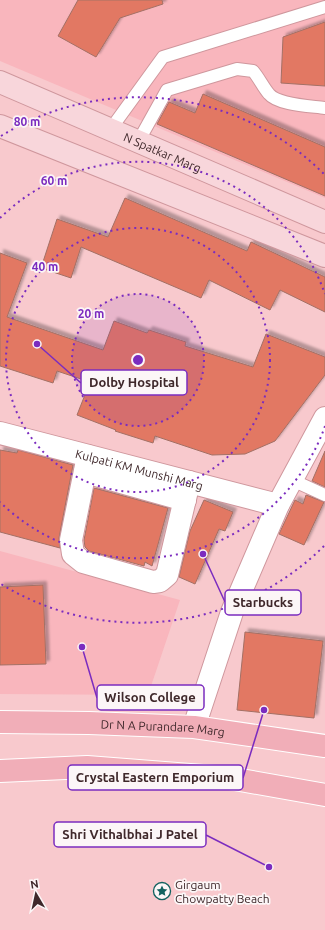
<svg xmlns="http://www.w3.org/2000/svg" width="325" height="930" font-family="Ubuntu,sans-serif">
<defs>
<filter id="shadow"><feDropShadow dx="3.5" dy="-3.5" stdDeviation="1" flood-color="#0004"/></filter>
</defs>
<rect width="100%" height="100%" fill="#f8c9cd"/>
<g fill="#f9b6bd">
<path d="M 0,0 L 325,0 L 325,198 L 0,61 Z"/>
<path d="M 0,551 L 180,600 L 148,695 L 0,694 Z"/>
</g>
<g fill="#e27864" stroke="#a37065" filter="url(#shadow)">
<path d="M 78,0 L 162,0 L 163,4 L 120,18 L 96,57 L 58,36 Z"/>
<path d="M 325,22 L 325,86 L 281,83 L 283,37 Z"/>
<path d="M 203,94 L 325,147 L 325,196 L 157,124 L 169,102 L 195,113 Z"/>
<path d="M 125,198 L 247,251 L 251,242 L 325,277 L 325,312 L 280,290 L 270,310 L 209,280 L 201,298 L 81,247 L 71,278 L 41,268 L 57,219 L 108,237 Z"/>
<path d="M 0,253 L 27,263 L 7,317 L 103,350 L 114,321 L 147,333 L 149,330 L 186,342 L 185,346 L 253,367 L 266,334 L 325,357 L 325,375 L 275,441 L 245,454 L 212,455 L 155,436 L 153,443 L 115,431 L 116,430 L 77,415 L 90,382 L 57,371 L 53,383 L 0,366 Z"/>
<path d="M 0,450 L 17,453 L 18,450 L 73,465 L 59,538 L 60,548 L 0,532 Z"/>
<path d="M 325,451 L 325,487 L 312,481 Z"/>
<path d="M 94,488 L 168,508 L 152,566 L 145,562 L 144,566 L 89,551 L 85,547 L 84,540 Z"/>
<path d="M 306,495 L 324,502 L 304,545 L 279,534 L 295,500 L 303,504 Z"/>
<path d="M 204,500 L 233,512 L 225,531 L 219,529 L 195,584 L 179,577 L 190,531 Z"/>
<path d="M 43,585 L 46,664 L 0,665 L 0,587 Z"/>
<path d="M 245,632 L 323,641 L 314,718 L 237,710 Z"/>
</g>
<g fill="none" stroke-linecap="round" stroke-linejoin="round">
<g stroke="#cf979d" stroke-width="14">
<g id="lane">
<path d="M 110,130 L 163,57 L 325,7"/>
<path d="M 138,142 L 167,90 L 237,69 L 253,71 C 259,78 263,87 269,94 C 278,105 311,106 325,108"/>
<path d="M 292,480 L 325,495"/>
</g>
</g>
<g stroke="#cf979d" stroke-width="24">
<g id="street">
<path id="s1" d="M 0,433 L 278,505"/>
<path d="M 88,456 L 71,540 L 73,554 L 83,562 L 153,582 L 160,581 L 167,575 L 189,482"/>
<path d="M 85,472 L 185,500"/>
<path d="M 194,727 L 232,612 L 278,505 L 325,418"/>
</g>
</g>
<g stroke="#cf979d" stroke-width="24">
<g id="secondary">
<path id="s2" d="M 0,82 L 325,222"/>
<path d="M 0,126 L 325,256"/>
</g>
</g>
<g stroke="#fff" stroke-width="24">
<g id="primary">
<path id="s3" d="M 0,722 L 89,723 L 194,727 L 325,746"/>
<path d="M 0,771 L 87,767 L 229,778 L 325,795"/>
</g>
</g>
<use href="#lane" stroke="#fff" stroke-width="12"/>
<use href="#street" stroke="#fff" stroke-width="22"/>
<use href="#secondary" stroke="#f8d6db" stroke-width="22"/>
<use href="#primary" stroke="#f1aeb8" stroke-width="22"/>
</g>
<circle cx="138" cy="360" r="66" fill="#7b2cbf" fill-opacity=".12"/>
<g fill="none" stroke="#7b2cbf" stroke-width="2" stroke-dasharray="2 4">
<circle cx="138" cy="360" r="66"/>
<circle cx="138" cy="360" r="132"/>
<path d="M325 426A198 198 0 0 1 0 502M0 218A198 198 0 0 1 325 294"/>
<path d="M324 546A263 263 0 0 1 1 584M1 136A263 263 0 0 1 324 174"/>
</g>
<defs>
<g id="sight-ring" transform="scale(0.9)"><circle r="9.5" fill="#fcf6f7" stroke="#136260" stroke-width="1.5"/><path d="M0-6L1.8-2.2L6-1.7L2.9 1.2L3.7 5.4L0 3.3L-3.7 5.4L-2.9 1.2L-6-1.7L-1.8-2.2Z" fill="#136260"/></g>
</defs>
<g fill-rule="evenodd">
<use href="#sight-ring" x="162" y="891"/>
</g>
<g text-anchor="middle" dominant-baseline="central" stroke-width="3.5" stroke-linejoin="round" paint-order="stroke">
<g font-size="12" fill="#3f282b" stroke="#fcf6f7">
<text stroke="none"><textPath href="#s2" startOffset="177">N Spatkar Marg</textPath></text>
<text stroke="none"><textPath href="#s1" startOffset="144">Kulpati KM Munshi Marg</textPath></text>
<text stroke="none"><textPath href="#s3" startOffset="163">Dr N A Purandare Marg</textPath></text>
</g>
<g font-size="12" fill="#3f282b" stroke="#fcf6f7" text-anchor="start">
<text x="175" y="884">Girgaum<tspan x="175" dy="14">Chowpatty Beach</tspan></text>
</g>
</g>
<circle cx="138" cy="360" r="6" fill="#7b2cbf" stroke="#fcf6f7" stroke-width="2"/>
<g font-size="12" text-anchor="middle" font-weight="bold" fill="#7b2cbf" stroke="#fcf6f7" stroke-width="3.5" stroke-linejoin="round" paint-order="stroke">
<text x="27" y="126">80 m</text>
<text x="54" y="185">60 m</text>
<text x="45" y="271">40 m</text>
<text x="91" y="318">20 m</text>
</g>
<path fill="none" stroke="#7b2cbf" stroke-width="1.5" d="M37 344L81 383M203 554L225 602M82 647L97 698M264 710L243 778M269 867L206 835"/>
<g fill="#7b2cbf" stroke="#fcf6f7" stroke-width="1.5">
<circle cx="37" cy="344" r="4"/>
<circle cx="203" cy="554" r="4"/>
<circle cx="82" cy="647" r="4"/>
<circle cx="264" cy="710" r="4"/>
<circle cx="269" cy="867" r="4"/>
</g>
<g fill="#fcf6f7" stroke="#7b2cbf" stroke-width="1.5">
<rect x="81" y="370" width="106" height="25" rx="4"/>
<rect x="225" y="590" width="76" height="25" rx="4"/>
<rect x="97" y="685" width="107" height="25" rx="4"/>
<rect x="68" y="765" width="175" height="25" rx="4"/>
<rect x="54" y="822" width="152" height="25" rx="4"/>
</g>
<g font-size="13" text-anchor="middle" font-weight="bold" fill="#3f282b">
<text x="134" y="387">Dolby Hospital</text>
<text x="263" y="607">Starbucks</text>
<text x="150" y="702">Wilson College</text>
<text x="155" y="782">Crystal Eastern Emporium</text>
<text x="130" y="839">Shri Vithalbhai J Patel</text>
</g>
<g transform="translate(36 894) rotate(351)" stroke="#fcf6f7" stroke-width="3" paint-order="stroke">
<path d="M0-3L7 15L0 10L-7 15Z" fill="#3f282b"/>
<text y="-6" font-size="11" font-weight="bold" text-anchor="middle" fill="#3f282b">N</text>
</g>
</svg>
